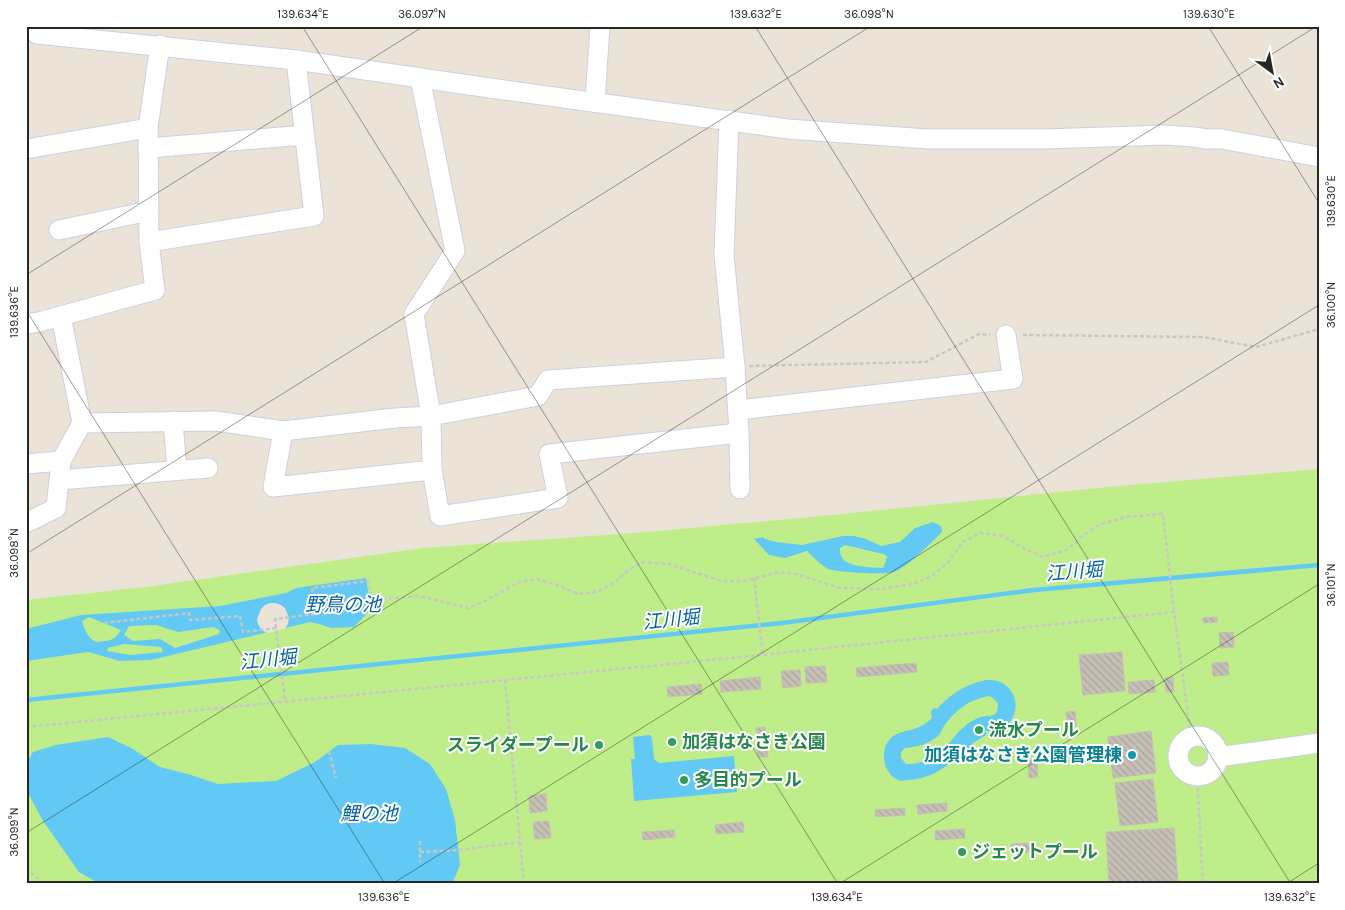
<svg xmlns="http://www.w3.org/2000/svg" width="1345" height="910" font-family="Karla,'Noto Sans JP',sans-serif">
<defs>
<pattern id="building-back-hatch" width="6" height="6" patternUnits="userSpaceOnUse" patternTransform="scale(1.25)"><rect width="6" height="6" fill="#c6c0b7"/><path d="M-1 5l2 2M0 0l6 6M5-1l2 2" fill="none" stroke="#aaa59d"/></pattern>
</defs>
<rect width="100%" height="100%" fill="#ebe3d7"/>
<path fill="#bfed8a" d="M 1319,469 L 1319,884 L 26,884 L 26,600 L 145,587 L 423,548 L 647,532 L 822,516 L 1108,487 Z"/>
<g fill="#62c8f4" fill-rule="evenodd">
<path d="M 933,522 L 941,526 L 942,532 C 932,542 906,568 894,572 C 886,575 835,572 828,569 C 821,565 813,557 807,551 L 785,558 L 769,555 L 754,539 L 763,537 L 765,539 L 776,542 L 802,545 L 843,536 L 854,536 L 866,539 L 881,546 L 900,542 L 915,528 ZM 845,545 L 883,554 L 887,556 L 886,561 L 883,568 C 871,567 846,568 841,556 C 840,554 840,551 840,548 Z"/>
<path d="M 366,578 L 371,609 L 354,627 L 331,628 L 322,625 L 310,622 L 151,660 L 120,661 L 88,652 L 26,661 L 26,629 L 81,615 L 220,606 L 286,593 L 296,588 ZM 89,617 L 121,630 C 116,637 113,641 104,641 C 104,641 96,642 96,642 C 88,639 84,628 82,621 ZM 156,625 L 178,632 L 213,627 L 220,630 L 219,634 L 175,648 L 160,639 L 133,641 L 124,635 L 129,626 ZM 124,644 L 161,647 L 163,652 L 130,655 L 107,651 L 108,648 Z"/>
<path d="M 986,680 C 990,680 994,680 998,681 C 1021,690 1022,721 998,730 C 995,731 990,731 986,731 L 986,735 L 973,743 L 965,754 L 962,752 C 947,767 931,779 908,780 C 906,780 903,781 901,781 C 883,776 879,751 890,739 C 898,730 910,732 919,727 C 924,725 928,722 932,718 L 931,711 L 934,708 L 937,709 C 952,693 964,685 986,680 ZM 989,696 L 993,698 L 998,703 C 998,719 992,714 981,717 C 975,719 968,723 964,727 C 956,733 952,741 945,748 C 936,758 919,765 906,764 L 901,758 L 901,752 L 905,748 C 917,747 929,744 938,736 C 941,733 942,729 944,726 C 955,710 970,699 989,696 Z"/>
<path d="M 650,735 L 652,738 L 654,759 L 659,763 L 734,756 L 737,792 L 634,801 L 631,759 L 635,759 L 633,737 Z"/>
<path d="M 108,737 L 133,749 L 160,767 L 191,775 L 218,784 L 276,781 L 315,762 L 338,745 L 371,744 L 405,748 L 430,764 L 446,789 L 455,820 L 460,865 L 452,884 L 100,884 L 79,872 L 43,821 L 27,791 L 26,763 L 33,752 L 56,745 Z"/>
</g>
<path fill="#ebe3d7" d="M 270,603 L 276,603 L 281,605 L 285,608 L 289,618 L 288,624 L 285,629 L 267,633 L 261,629 L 258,624 L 257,619 L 261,609 L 265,605 Z"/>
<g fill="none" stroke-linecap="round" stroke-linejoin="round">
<path stroke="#62c8f4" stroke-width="4.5" d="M 26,700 L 782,623 L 1034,590 L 1319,565"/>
</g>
<g fill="url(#building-back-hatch)" stroke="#c6bfb1">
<path d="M 1217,617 L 1217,622 L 1203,623 L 1203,618 Z"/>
<path d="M 1233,632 L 1234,647 L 1220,648 L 1219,633 Z"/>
<path d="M 1122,652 L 1125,691 L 1083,695 L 1079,655 Z"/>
<path d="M 1228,662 L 1229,675 L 1213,676 L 1212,663 Z"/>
<path d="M 916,663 L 917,672 L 857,677 L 856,668 Z"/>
<path d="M 825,666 L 827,682 L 806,683 L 805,667 Z"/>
<path d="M 800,670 L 801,686 L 783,688 L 781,671 Z"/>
<path d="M 760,677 L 761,689 L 721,692 L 720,681 Z"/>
<path d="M 1173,677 L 1174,692 L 1166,692 L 1165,678 Z"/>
<path d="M 1154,680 L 1155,692 L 1129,694 L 1128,682 Z"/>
<path d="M 701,684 L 702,694 L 668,697 L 667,687 Z"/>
<path d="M 1075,711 L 1077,736 L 1068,737 L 1066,712 Z"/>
<path d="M 765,727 L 768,757 L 758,757 L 756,728 Z"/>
<path d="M 1151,731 L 1156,773 L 1113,778 L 1108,737 Z"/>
<path d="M 1037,759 L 1038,777 L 1029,778 L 1028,760 Z"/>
<path d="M 1153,779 L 1158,822 L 1120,826 L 1115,783 Z"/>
<path d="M 546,794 L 547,811 L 530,813 L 529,796 Z"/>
<path d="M 947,803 L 947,811 L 918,814 L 917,805 Z"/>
<path d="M 905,808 L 905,815 L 876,817 L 875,810 Z"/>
<path d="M 549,821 L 551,838 L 535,839 L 533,822 Z"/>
<path d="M 743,822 L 744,832 L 716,834 L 715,825 Z"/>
<path d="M 1174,828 L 1178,884 L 1109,884 L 1106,832 Z"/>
<path d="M 964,829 L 965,838 L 935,840 L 935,831 Z"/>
<path d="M 674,830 L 675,837 L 643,840 L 642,832 Z"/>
<path d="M 1034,843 L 1035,851 L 1012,854 L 1011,844 Z"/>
</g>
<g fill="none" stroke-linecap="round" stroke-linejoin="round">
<g stroke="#cccfe1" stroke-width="21">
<g id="minor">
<path d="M 37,34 L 296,60 L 497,89 L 788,129 L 928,139 L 1044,139 L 1165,135 L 1194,137 L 1207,139 L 1222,139 L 1319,157"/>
<path d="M 595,102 L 600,26"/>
<path d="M 149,148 L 305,135"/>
<path d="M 26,149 L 148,128"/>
<path d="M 59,230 L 149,211"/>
<path d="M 149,242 L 314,216 L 296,60"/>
<path d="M 61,316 L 82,423 L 216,421 L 283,431 L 395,418 L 431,416 L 538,396 L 548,380 L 735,367"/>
<path d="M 26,324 L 39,322 L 155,290 L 149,242 L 148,128 L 160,45"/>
<path d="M 738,410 L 1013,379 L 1006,335"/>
<path d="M 173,421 L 177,470"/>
<path d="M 283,431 L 273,487 L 432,470 L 431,416 L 414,314 L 455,251 L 420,78"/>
<path d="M 739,433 L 740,489"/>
<path d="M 26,464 L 61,461"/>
<path d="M 432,470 L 440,516 L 558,498 L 549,454 L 739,433 L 735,367 L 724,255 L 729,120"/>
<path d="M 59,480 L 208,468"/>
<path d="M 26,523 L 56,508 L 61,461 L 82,423"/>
<circle cx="1198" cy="756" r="20"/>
<path d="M 1218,757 L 1319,743"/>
</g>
</g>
<g stroke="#c7c7c7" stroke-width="2.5" stroke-dasharray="4 2.5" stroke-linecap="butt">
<path d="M 1023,335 L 1203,337 L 1256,347 L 1319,329"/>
<path d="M 749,366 L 926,362 L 979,334 L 990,335"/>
<path d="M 754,578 L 763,655"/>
<path d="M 104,623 L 189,613 L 190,620 L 240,616 L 243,632 L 276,628 L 285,700"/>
<path d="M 276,628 L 275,619 L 315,614 L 312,588 L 368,581 L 371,600 L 419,596 L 468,608 L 485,601 L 519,582 L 537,579 L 560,586 L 578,594 L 597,592 L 615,582 L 628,570 L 643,562 L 668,564 L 722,581 L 744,581 L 780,572 L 796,574 L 840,588 L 881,589 L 913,584 L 932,576 L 949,561 L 963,542 L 980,533 L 1003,536 L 1025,549 L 1043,557 L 1066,550 L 1084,535 L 1099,525 L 1125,517 L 1163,514 L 1174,612"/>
<path d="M 505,680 L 524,884"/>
<path d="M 26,727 L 741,657 L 1174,612 L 1191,737"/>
<path d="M 329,751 L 336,778"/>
<path d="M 1197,775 L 1203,884"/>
<path d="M 420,841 L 420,862"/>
<path d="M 420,852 L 459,850 L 520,842"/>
<path d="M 26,868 L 44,884"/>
</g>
<use href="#minor" stroke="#fff" stroke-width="19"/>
</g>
<path fill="none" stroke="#272727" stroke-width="1" stroke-opacity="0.45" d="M 302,26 L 838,884M 755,26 L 1291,884M 1208,26 L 1319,203M 26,275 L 424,26M 26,310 L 385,884M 26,554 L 871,26M 26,833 L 1317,26M 392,884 L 1319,305M 839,884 L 1319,584M 1286,884 L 1319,863"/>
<g fill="#2e9e5b" stroke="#fff" stroke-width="2">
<circle cx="979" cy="730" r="5"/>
<circle cx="672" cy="742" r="5"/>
<circle cx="599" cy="745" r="5"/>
<circle cx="684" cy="780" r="5"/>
<circle cx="962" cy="852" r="5"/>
</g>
<circle fill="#0f9aa8" stroke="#fff" stroke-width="2" cx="1132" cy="755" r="5"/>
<g text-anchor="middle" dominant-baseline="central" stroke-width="4" stroke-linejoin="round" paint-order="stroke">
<g font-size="18" font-weight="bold" fill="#27864d" stroke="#fff" text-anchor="start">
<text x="989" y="730">流水プール</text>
<text x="682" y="742">加須はなさき公園</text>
<text x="589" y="745" text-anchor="end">スライダープール</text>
<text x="694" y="780">多目的プール</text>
<text x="972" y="852">ジェットプール</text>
</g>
<g font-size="18" font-weight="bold" fill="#0d838f" stroke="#fff" text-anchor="end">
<text x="1122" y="755">加須はなさき公園管理棟</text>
</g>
<g font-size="19" font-style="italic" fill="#06629b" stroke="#fff">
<text transform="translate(1074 572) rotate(-5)">江川堀</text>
<text x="343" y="605">野鳥の池</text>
<text transform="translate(671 620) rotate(-6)">江川堀</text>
<text transform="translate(268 660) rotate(-6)">江川堀</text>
<text x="369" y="814">鯉の池</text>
</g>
</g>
<rect width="1345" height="910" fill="none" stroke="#ffffff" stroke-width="55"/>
<g transform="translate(1272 72) rotate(148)" stroke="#ffffff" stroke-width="4" paint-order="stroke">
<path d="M0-4L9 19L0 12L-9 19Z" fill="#272727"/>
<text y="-8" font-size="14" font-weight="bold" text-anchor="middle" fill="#272727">N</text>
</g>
<rect x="28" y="28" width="1290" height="854" fill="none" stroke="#272727" stroke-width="2"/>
<g font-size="12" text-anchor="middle" fill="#272727">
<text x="303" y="18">139.634°E</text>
<text x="422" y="18">36.097°N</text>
<text x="756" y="18">139.632°E</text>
<text x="869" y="18">36.098°N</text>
<text x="1209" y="18">139.630°E</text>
<text transform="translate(1331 201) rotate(-90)" y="4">139.630°E</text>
<text transform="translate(1331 305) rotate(-90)" y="4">36.100°N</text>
<text transform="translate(14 312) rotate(-90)" y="4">139.636°E</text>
<text transform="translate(14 553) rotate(-90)" y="4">36.098°N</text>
<text transform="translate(1331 585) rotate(-90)" y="4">36.101°N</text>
<text transform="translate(14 832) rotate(-90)" y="4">36.099°N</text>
<text x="384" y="901">139.636°E</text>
<text x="837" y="901">139.634°E</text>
<text x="1290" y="901">139.632°E</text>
</g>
</svg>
